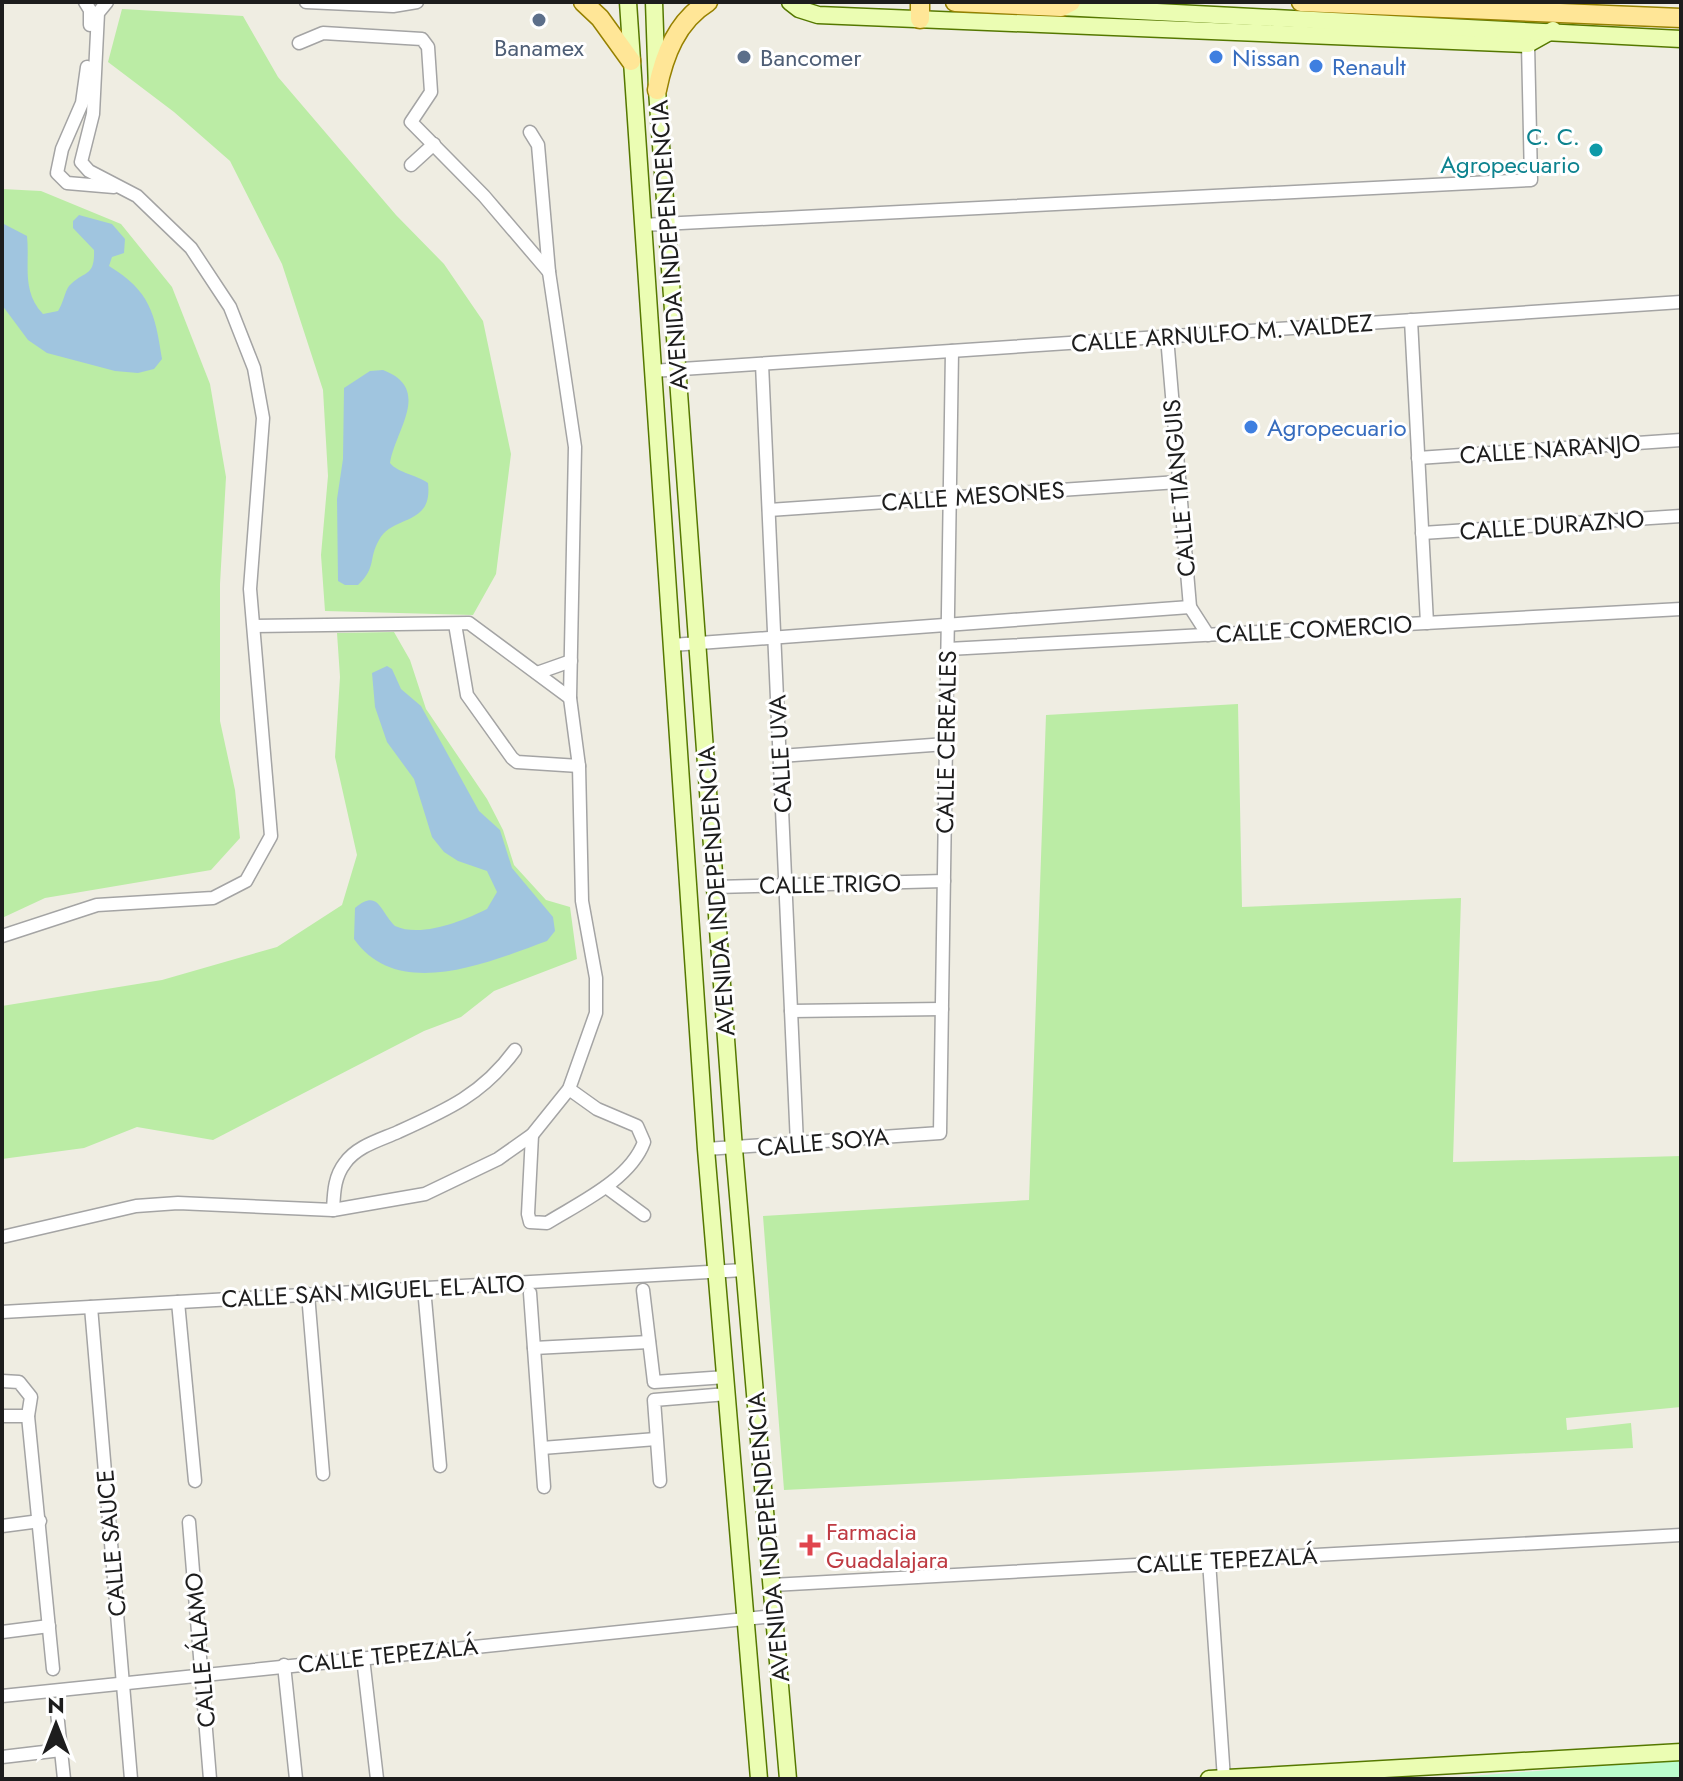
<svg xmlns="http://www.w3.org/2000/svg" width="1683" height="1781" font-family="Jost,sans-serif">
<rect width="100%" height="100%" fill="#efede2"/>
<g fill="#bbeca5">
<path d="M 122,9 L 243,16 L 278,77 L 396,215 L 444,264 L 483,321 L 511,454 L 496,574 L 473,615 L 325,611 L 321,555 L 328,476 L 323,390 L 282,264 L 230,161 L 174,112 L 108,62 Z"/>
<path d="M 2,189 L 41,191 L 121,224 L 172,287 L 210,384 L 226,477 L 220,584 L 220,721 L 235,790 L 240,838 L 211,870 L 45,898 L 2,918 Z"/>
<path d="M 394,632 L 410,660 L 426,709 L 487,799 L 503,830 L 514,865 L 546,900 L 570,907 L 577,959 L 494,991 L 461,1017 L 424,1031 L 213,1140 L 137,1127 L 84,1148 L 2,1159 L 2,1006 L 162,980 L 277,947 L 342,905 L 357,855 L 335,757 L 340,677 L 337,633 Z"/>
<path d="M 1238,704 L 1242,907 L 1461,898 L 1453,1162 L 1681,1156 L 1681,1407 L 1566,1418 L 1567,1430 L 1631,1423 L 1633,1448 L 784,1490 L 763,1216 L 1029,1200 L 1046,715 Z"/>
</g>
<path fill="#bcfccd" d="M 1681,1760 L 1681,1779 L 1422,1779 L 1459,1777 Z"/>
<g fill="#a0c5df">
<path d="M 79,215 L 112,224 L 125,239 L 124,253 L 112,257 L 109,266 C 150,291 155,313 162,359 L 154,369 L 138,373 L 115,371 L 47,353 L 28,340 L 2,305 L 2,223 L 27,236 C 30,265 21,290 43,314 L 58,311 C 63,304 65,291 69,286 C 84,270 95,278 94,250 L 73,228 L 73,221 Z"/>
<path d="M 383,370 C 433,389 395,430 390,463 C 398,473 417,475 428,483 C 433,527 393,514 379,540 C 368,559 377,567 358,585 L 345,585 L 338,581 L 337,499 L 343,459 L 344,388 L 370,371 Z"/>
<path d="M 387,666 L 392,669 L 401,689 L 421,706 L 479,811 L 500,830 L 512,868 L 553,917 L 555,931 L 547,941 C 489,962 398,1002 354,939 L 355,908 C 379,888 380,912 395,926 C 421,938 463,921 487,909 L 497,892 L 487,871 L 458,861 L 444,852 L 432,837 L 414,779 L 387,742 L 375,707 L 372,673 Z"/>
</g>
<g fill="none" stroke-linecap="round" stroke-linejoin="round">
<g stroke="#a4a4a4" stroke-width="15">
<g id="street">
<path d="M 85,2 L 90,10 L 90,25"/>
<path d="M 306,2 L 393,6 L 417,2"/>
<path d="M 299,43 L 323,33 L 422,39 L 428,47 L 431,92 L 411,122 L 484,196 L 549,272"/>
<path d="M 87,67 L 82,103 L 62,149 L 57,173 L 67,183 L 114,187"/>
<path d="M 411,165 L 434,144"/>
<path d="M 642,225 L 1531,180 L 1528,44"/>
<path d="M 1411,320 L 1427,623"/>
<path d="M 1167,337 L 1190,607 L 1208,635"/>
<path d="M 762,364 L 797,1144"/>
<path d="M 652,371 L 1681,302"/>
<path d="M 1418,458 L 1681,440"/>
<path d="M 769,510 L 1178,482"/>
<path d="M 1422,533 L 1681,516"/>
<path d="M 455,624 L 467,695 L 512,758 L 517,762 L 579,766"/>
<path d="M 254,626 L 469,623 L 570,698"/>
<path d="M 672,645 L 1190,607"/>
<path d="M 948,649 L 1681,609"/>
<path d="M 537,673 L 571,661"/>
<path d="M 780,756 L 946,744"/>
<path d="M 715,887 L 944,881"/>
<path d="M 2,936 L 97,905 L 213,898 L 246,881 L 271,836 L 250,589 L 263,418 L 254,368 L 230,307 L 191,248 L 137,196 L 89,171 L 81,162 L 93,114 L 98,13 L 107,2"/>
<path d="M 791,1011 L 942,1009"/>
<path d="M 532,1135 L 528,1214 L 530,1222 L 547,1223 C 579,1203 630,1180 644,1142 L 637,1126 L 597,1109 L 569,1089"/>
<path d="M 706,1149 L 940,1133 L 952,351"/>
<path d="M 606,1187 L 644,1215"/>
<path d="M 333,1210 C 334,1193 334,1177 345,1163 C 357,1146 380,1140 398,1132 C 447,1110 483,1094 515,1050"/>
<path d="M 2,1237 L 136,1206 L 178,1203 L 333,1210 L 425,1194 L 498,1159 L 532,1135 L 569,1089 L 596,1013 L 596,978 L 582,901 L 579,766 L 570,698 L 575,447 L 549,272 L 538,145 L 530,132"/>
<path d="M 424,1288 L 440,1466"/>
<path d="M 643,1290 L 654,1382 L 726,1377"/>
<path d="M 530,1293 L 544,1487"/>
<path d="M 308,1294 L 323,1474"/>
<path d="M 178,1302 L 195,1481"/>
<path d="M 91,1307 L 131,1779"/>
<path d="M 2,1312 L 744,1270"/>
<path d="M 534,1348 L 649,1342"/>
<path d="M 2,1381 L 19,1382 L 31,1397 L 28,1416 L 53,1669"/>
<path d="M 2,1416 L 28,1416"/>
<path d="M 542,1448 L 656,1439"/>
<path d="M 660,1481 L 654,1400 L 727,1394"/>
<path d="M 189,1522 L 210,1779"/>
<path d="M 2,1526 L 40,1521"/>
<path d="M 1209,1561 L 1224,1779"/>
<path d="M 772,1585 L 1681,1535"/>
<path d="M 2,1632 L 49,1626"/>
<path d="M 363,1658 L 377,1779"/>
<path d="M 284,1665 L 296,1779"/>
<path d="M 2,1696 L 774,1616"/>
<path d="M 57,1712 L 64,1779"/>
<path d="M 2,1757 L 61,1750"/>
</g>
</g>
<g stroke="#557800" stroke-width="19">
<g id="secondary">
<path d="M 628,2 L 706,1149 L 759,1779"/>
<path d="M 654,2 L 657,90 L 734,1149 L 788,1779"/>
<path d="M 790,2 L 799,9 L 818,15 L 1528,44 L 1553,30"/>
<path d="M 1061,7 L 1681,39"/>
<path d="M 1209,1779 L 1681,1752"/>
</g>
</g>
<g stroke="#968100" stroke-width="21">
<g id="primary">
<path d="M 583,2 L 600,18 L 631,61"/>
<path d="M 920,2 L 920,19"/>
<path d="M 955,2 L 1061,7 L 1071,2"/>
<path d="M 1301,2 L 1681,18"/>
<path d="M 657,90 C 664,55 677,21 708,2"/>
</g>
</g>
<use href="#street" stroke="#fff" stroke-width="12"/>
<use href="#secondary" stroke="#ebfdb3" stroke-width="16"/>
<use href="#primary" stroke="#ffe697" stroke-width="18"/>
</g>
<g fill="#5c6f8a" stroke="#fff" stroke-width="3">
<circle cx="539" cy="20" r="8"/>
<circle cx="744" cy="57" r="8"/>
</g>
<g fill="#3f7fe0" stroke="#fff" stroke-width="3">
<circle cx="1216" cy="57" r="8"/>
<circle cx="1316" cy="66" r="8"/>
<circle cx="1251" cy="427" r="8"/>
</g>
<circle fill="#0f9aa8" stroke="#fff" stroke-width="3" cx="1596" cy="150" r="8"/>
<path fill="#e0444e" stroke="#fff" stroke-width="3" d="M806 1533h8v8h8v8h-8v8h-8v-8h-8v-8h8z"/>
<g text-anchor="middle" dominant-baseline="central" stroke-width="6" stroke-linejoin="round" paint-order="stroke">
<g font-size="24" fill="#4e5e75" stroke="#fff">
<text x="539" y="47">Banamex</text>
<text x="760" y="57" text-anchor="start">Bancomer</text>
</g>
<g font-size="24" fill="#366cbe" stroke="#fff" text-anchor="start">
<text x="1232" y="57">Nissan</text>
<text x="1332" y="66">Renault</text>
<text x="1267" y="427">Agropecuario</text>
</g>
<g font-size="24" fill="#0d838f" stroke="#fff" text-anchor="end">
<text x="1580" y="136">C. C.<tspan x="1580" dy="28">Agropecuario</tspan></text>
</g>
<g font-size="24" fill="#1d1d1d" stroke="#fff">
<text transform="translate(669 245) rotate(-94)">AVENIDA INDEPENDENCIA</text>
<text transform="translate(1222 333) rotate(-4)">CALLE ARNULFO M. VALDEZ</text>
<text transform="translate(1550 449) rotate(-4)">CALLE NARANJO</text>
<text transform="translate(1179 488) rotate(-95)">CALLE TIANGUIS</text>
<text transform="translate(973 496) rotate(-4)">CALLE MESONES</text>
<text transform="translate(1552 525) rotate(-4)">CALLE DURAZNO</text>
<text transform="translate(1314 629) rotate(-3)">CALLE COMERCIO</text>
<text transform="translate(946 742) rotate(-89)">CALLE CEREALES</text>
<text transform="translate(780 754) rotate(-93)">CALLE UVA</text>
<text transform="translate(830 884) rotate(-1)">CALLE TRIGO</text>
<text transform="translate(716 891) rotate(-94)">AVENIDA INDEPENDENCIA</text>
<text transform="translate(823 1142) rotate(-5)">CALLE SOYA</text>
<text transform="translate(373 1291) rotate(-3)">CALLE SAN MIGUEL EL ALTO</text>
<text transform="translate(768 1537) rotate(-95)">AVENIDA INDEPENDENCIA</text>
<text transform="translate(111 1543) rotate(-95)">CALLE SAUCE</text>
<text transform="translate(1227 1560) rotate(-3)">CALLE TEPEZALÁ</text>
<text transform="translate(200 1650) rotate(-95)">CALLE ÁLAMO</text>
<text transform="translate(388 1655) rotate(-6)">CALLE TEPEZALÁ</text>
</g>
<g font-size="24" fill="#be3a42" stroke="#fff" text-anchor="start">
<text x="826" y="1531">Farmacia<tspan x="826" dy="28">Guadalajara</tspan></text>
</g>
</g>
<rect width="1683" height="1781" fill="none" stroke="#1d1d1d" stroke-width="8"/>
<g transform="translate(56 1725)" stroke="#ffffff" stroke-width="6" paint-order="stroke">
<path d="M0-6L14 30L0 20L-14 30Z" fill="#1d1d1d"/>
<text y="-12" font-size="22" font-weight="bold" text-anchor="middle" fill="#1d1d1d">N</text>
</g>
</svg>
